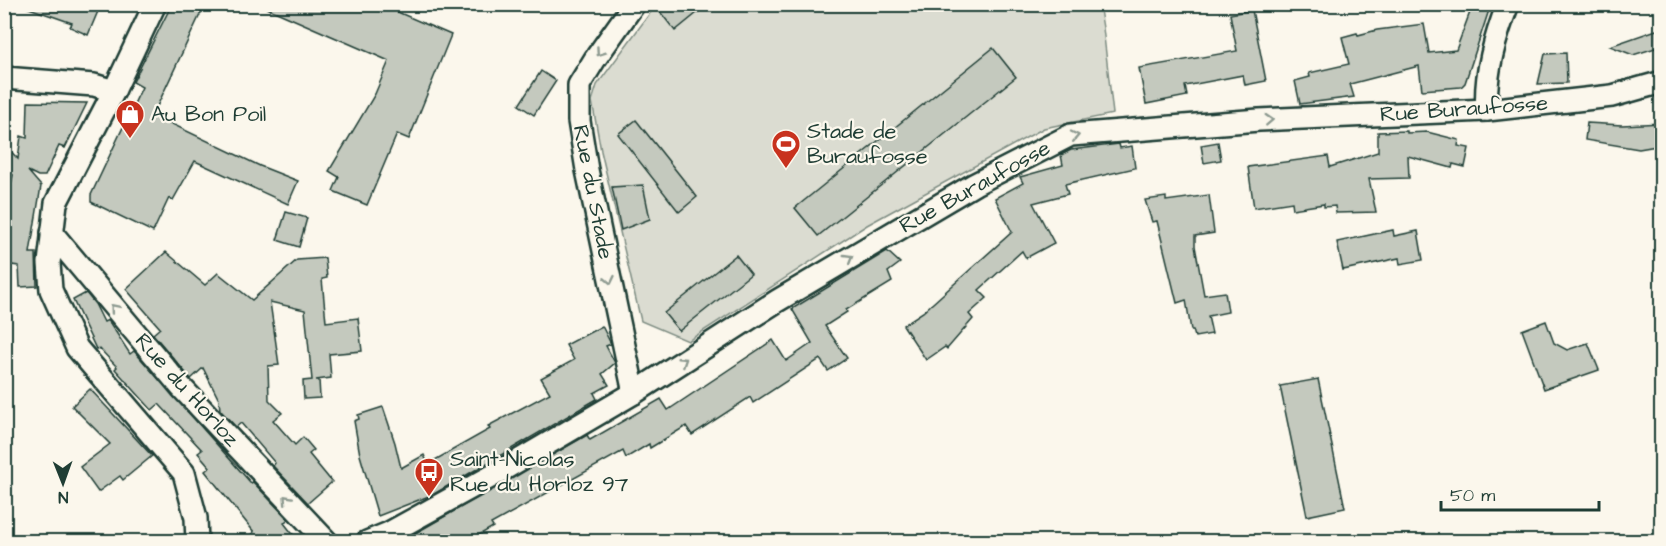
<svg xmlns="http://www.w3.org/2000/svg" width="1666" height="546" font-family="'Architects Daughter',sans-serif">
<rect width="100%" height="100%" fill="#fbf7ec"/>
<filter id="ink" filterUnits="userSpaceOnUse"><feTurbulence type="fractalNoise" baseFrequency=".0167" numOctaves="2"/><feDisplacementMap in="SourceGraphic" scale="12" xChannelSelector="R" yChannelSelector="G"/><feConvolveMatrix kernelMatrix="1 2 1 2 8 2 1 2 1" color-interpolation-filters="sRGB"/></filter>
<g filter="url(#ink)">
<path fill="#dbdcd1" stroke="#7d8c82" stroke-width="1.5" d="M 1099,4 L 1103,28 L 1113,114 L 1044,128 L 867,225 L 688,341 L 641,321 L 601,151 L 592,101 L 597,85 L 656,5 Z"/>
<g fill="#c4c9be" stroke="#1f3d34" stroke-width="1.5">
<path d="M 27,4 L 101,4 L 88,35 L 70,27 L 72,23 L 26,7 Z"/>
<path d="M 172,4 L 205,4 L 153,115 L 260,166 L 298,181 L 288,204 L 195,161 L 173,200 L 169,198 L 153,232 L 91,202 L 91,195 L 142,87 L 133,82 Z"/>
<path d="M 258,4 L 379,4 L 451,35 L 409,139 L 397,134 L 367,205 L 333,191 L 339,177 L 329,171 L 375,94 L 389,61 Z"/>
<path d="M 654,4 L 708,4 L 675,31 Z"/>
<path d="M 1473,4 L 1491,4 L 1465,83 L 1461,87 L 1422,90 L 1419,66 L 1350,84 L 1354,97 L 1300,104 L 1295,81 L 1310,77 L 1309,73 L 1349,64 L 1342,37 L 1357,33 L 1358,35 L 1377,30 L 1424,24 L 1429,53 L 1456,50 Z"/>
<path d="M 1252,10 L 1266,81 L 1245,85 L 1243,75 L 1185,86 L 1187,96 L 1146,104 L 1139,68 L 1237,51 L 1230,14 Z"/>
<path d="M 1662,28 L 1662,46 L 1633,55 L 1610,46 Z"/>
<path d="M 993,48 L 1016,77 L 818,236 L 795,208 Z"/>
<path d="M 1566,53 L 1567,83 L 1538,84 L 1545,54 Z"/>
<path d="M 541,71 L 556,81 L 534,115 L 519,105 Z"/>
<path d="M 28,102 L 87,103 L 65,148 L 59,146 L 45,176 L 38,176 L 28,171 L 41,186 L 30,253 L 36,253 L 37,286 L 20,287 L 19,266 L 4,264 L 7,237 L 4,237 L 4,211 L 6,211 L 13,175 L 4,174 L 4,144 L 18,159 L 21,136 L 27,138 Z"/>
<path d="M 636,120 L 697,197 L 679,212 L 618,134 Z"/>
<path d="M 1587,123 L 1622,125 L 1662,123 L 1662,145 L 1639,149 L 1585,140 Z"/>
<path d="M 1407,131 L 1407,133 L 1427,132 L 1459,140 L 1458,146 L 1469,148 L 1465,167 L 1453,164 L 1452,168 L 1408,156 L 1409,178 L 1369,179 L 1376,212 L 1336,213 L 1335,206 L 1324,207 L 1324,204 L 1293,209 L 1292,202 L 1254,208 L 1248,167 L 1328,156 L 1330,167 L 1378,152 L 1378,132 Z"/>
<path d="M 1218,142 L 1221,160 L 1204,163 L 1201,145 Z"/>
<path d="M 1119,144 L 1120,148 L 1132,146 L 1135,168 L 1065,184 L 1068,194 L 1033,203 L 1054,243 L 1026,258 L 1022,251 L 979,290 L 987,298 L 969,314 L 973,319 L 947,349 L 945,347 L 926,360 L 903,325 L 923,312 L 1012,232 L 995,198 L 1023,183 L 1020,177 L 1063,165 L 1061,155 L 1071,150 Z"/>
<path d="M 643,185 L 650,219 L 621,230 L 612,187 Z"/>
<path d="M 1209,195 L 1214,233 L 1195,236 L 1195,246 L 1204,295 L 1225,292 L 1228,312 L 1208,316 L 1212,334 L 1195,337 L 1193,330 L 1191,330 L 1186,300 L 1177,303 L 1157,221 L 1152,222 L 1145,200 L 1166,197 L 1166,201 Z"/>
<path d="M 286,212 L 307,218 L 299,247 L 277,240 Z"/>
<path d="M 1393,230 L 1394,236 L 1418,231 L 1423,260 L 1400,264 L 1399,258 L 1343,270 L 1337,242 Z"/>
<path d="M 887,251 L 900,263 L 888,272 L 892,282 L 846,310 L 847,312 L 825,326 L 847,358 L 828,371 L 820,359 L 753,403 L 750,397 L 692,435 L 686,426 L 650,448 L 649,444 L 626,458 L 623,451 L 491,524 L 493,527 L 467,542 L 400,542 L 587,435 L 590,440 L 661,399 L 668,410 L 773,340 L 786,361 L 812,343 L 792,309 Z"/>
<path d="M 166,252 L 205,285 L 218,273 L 252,300 L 297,260 L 325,258 L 327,278 L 322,279 L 326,322 L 358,318 L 362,351 L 329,354 L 331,378 L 316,380 L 319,380 L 320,398 L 304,399 L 303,381 L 312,380 L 305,310 L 270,302 L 279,365 L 268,366 L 269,400 L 282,413 L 273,420 L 295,445 L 303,437 L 314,450 L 309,454 L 332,482 L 308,503 L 273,466 L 275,463 L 241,423 L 236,427 L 220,410 L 219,400 L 203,368 L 191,379 L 153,334 L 160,328 L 126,289 Z"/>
<path d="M 736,255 L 751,274 L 679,331 L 664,313 Z"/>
<path d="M 86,293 L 95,304 L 104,322 L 108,320 L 130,354 L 134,351 L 251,483 L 253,482 L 288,519 L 284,523 L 299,542 L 242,542 L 254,532 L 205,471 L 210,467 L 198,453 L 202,450 L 159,404 L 152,410 L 115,369 L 117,367 L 99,348 L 96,349 L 73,300 Z"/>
<path d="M 1546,321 L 1554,343 L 1567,350 L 1588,343 L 1599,370 L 1544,389 L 1522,330 Z"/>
<path d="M 602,326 L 611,344 L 606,346 L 615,363 L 602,374 L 609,385 L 594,393 L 597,399 L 434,494 L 378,516 L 360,455 L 354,421 L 359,419 L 358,415 L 383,407 L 395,443 L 401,468 L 424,455 L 428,464 L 490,429 L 488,426 L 550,393 L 541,378 L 574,360 L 566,345 Z"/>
<path d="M 1318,379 L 1345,508 L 1307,516 L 1280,386 Z"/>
<path d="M 90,389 L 152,456 L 123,480 L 120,476 L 98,492 L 80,467 L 110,444 L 72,406 Z"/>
</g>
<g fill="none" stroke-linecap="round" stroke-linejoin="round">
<g stroke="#1f3d34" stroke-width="26">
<g id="minor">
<path d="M 155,4 L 114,91 L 56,203 L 49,263 L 51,290 L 77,348 L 184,473 L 196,518 L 197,542"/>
<path d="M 634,4 L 595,59 L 579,85 L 579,121 L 587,170 L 634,393"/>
<path d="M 4,78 L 94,85 L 114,91"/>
<path d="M 1487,110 C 1484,75 1495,37 1508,4"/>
<path d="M 52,233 L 181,387 L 327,542"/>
<path d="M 367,542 L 389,533 L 494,475 L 634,393 L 777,301 L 975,184 L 1071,135 L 1259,120 L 1487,110 L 1612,96 L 1662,82"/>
</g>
</g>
<use href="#minor" stroke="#fbf7ec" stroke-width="21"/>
</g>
<defs><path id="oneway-chevron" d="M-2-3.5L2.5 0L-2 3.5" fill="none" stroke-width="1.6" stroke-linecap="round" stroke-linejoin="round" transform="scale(1.5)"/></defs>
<g stroke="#8d9a90">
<use href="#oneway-chevron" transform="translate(600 52) rotate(125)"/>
<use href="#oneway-chevron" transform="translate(1269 120) rotate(-3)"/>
<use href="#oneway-chevron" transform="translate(1075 136) rotate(-12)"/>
<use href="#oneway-chevron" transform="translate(849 258) rotate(-31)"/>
<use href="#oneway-chevron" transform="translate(610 280) rotate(78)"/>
<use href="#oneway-chevron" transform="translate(114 308) rotate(-130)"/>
<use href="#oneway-chevron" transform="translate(683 361) rotate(-33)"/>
<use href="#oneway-chevron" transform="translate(287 499) rotate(-133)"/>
</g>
</g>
<defs>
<g id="shop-pin" transform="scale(1.5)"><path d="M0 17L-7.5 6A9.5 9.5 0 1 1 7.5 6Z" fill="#c8321e" stroke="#fbf7ec"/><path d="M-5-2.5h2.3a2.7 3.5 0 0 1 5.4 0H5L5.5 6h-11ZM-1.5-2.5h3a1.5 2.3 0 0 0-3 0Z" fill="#fff"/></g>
<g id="stadium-pin" transform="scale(1.5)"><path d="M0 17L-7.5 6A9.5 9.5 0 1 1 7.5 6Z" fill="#c8321e" stroke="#fbf7ec"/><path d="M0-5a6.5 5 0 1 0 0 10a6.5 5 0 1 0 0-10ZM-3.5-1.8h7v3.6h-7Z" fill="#fff"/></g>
<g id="bus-pin" transform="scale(1.5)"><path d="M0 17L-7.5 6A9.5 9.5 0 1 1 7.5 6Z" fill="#c8321e" stroke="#fbf7ec"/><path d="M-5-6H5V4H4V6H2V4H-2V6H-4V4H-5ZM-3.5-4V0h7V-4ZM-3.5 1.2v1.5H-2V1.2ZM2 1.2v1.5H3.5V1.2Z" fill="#fff"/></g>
</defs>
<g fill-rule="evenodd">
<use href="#shop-pin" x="130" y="114"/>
<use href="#stadium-pin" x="786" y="144"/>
<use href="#bus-pin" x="429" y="472"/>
</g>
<g text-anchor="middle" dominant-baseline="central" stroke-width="4.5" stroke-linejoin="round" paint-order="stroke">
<g font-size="22" fill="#1f3d34" stroke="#fbf7ec">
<text transform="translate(1464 109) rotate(-4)">Rue Buraufosse</text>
<text transform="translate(975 187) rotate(-29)">Rue Buraufosse</text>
<text transform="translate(593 192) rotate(79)">Rue du Stade</text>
<text transform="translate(187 390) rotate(48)">Rue du Horloz</text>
</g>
<g font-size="22" fill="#1f3d34" stroke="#fbf7ec" text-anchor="start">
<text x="151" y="114">Au Bon Poil</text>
<text x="807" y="131">Stade de<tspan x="807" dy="25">Buraufosse</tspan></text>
<text x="450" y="459">Saint-Nicolas<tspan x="450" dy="25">Rue du Horloz 97</tspan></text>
</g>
</g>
<rect width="1666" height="546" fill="none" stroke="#fbf7ec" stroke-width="24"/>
<rect x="12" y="12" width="1642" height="522" fill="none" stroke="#1f3d34" stroke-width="2" filter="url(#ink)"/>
<g transform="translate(63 483) rotate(179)" stroke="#fbf7ec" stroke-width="4.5" paint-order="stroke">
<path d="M0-4.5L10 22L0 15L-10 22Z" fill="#1f3d34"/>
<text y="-9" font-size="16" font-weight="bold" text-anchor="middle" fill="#1f3d34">N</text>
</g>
<path d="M1441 501v9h158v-9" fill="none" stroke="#1f3d34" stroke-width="3"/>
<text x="1450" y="501" font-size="18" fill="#1f3d34" stroke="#fbf7ec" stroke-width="4.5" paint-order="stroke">50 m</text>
</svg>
